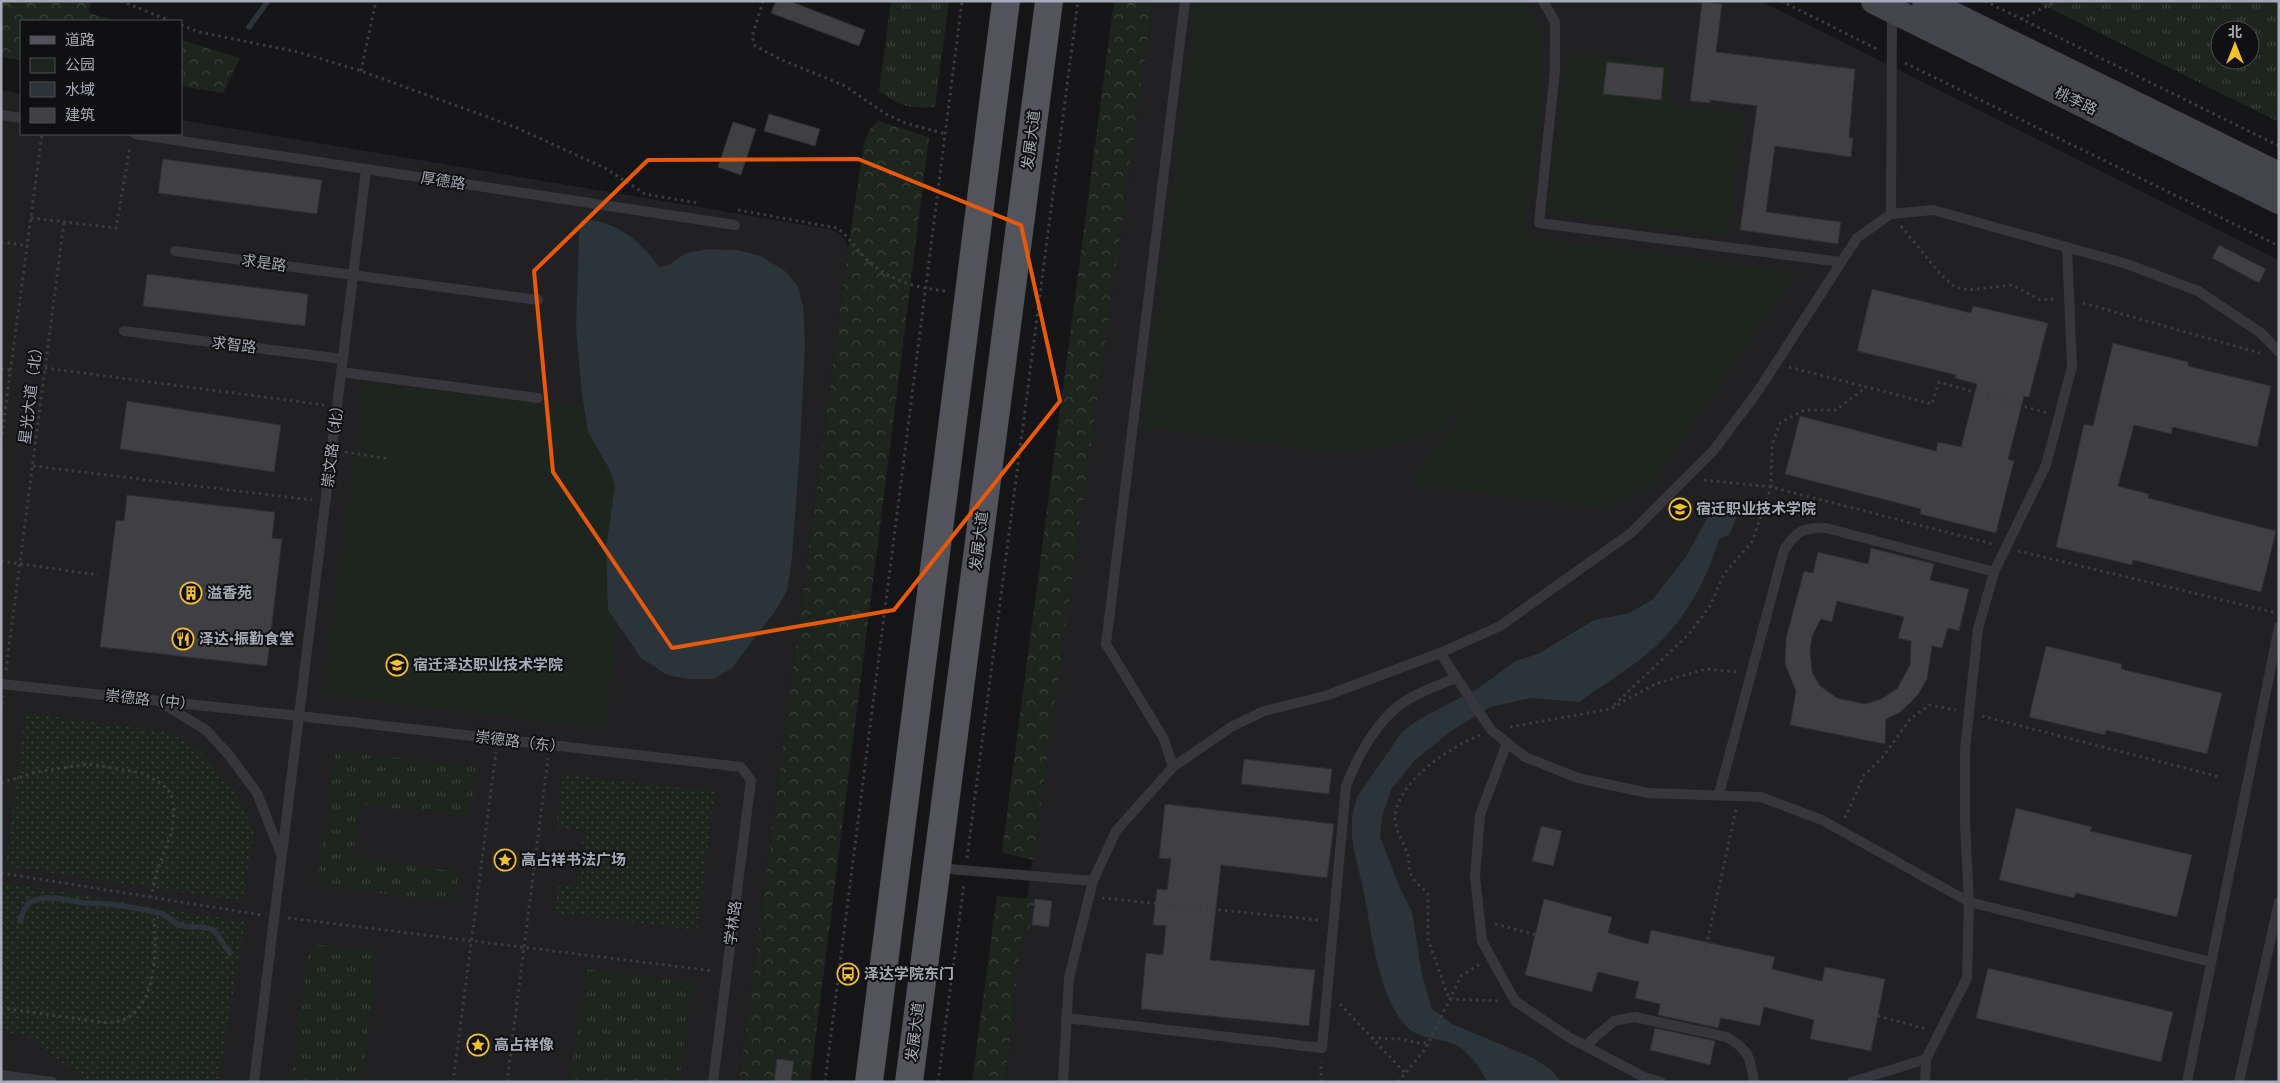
<svg xmlns="http://www.w3.org/2000/svg" width="2280" height="1083" font-family="Rubik,'Noto Sans SC',sans-serif">
<defs>
<pattern id="grass-tufts" width="24" height="20" patternUnits="userSpaceOnUse" patternTransform="scale(1.25)"><rect width="24" height="20" fill="#1d251e"/><path d="M3 7l-1-3M5 7V3M7 7l1-3M15 17l-1-3M17 17v-4M19 17l1-3" fill="none" stroke="#3b423c"/></pattern>
<pattern id="forest-crowns" width="20" height="18" patternUnits="userSpaceOnUse" patternTransform="scale(1.25)"><rect width="20" height="18" fill="#1d251e"/><path d="M2 6a3 3 0 1 1 6 0M12 15a3 3 0 1 1 6 0" fill="none" stroke="#3b423c"/></pattern>
<pattern id="garden-dots" width="8" height="8" patternUnits="userSpaceOnUse" patternTransform="scale(1.25)"><rect width="8" height="8" fill="#1d251e"/><path d="M2 2h.1M6 6h.1" fill="none" stroke="#3b423c" stroke-width="1.8" stroke-linecap="round"/></pattern>
</defs>
<rect width="100%" height="100%" fill="#151517"/>
<g fill="#212124">
<path d="M 1153,1 L 1761,1 L 2279,260 L 2279,1082 L 1005,1082 L 1022,935 Z"/>
<path d="M 1,90 L 21,94 L 21,134 L 181,134 L 181,120 L 829,229 L 839,233 L 847,243 L 848,249 L 739,1082 L 1,1082 Z"/>
</g>
<g fill="url(#grass-tufts)" fill-rule="evenodd">
<path d="M 891,1 L 949,1 L 935,107 C 909,109 899,106 879,91 Z"/>
<path d="M 2035,1 L 2279,1 L 2279,122 ZM 2220,30 L 2250,30 L 2250,60 L 2220,60 Z"/>
<path d="M 335,751 L 477,767 L 471,817 L 359,804 L 353,857 L 459,872 L 456,902 L 316,886 Z"/>
<path d="M 310,944 L 371,950 L 378,957 L 362,1082 L 290,1082 Z"/>
<path d="M 587,969 L 693,982 L 679,1082 L 569,1082 Z"/>
</g>
<g fill="url(#forest-crowns)">
<path d="M 1,1 L 92,1 L 88,13 L 117,21 L 21,21 L 21,60 L 1,57 Z"/>
<path d="M 1114,1 L 1153,1 L 1033,860 L 1002,852 Z"/>
<path d="M 181,40 L 240,58 L 223,93 L 181,86 Z"/>
<path d="M 878,121 L 929,137 L 810,1082 L 739,1082 L 848,249 L 864,144 L 870,129 Z"/>
<path d="M 997,896 L 1035,899 L 1032,925 L 1022,935 L 1005,1082 L 972,1082 Z"/>
</g>
<g fill="#1d251e">
<path d="M 1196,1 L 1527,1 L 1547,52 L 1527,237 L 1796,272 L 1651,486 L 1605,508 L 1416,486 L 1420,468 L 1474,399 L 1438,429 L 1398,446 L 1333,453 L 1142,427 Z"/>
<path d="M 1574,53 L 1672,66 L 1669,105 L 1744,114 L 1728,237 L 1552,214 L 1547,207 L 1565,62 L 1567,57 Z"/>
<path d="M 364,383 L 637,411 L 606,729 L 322,695 Z"/>
</g>
<g fill="url(#garden-dots)">
<path d="M 25,713 L 168,732 L 200,750 L 234,791 L 254,831 L 242,901 L 6,866 Z"/>
<path d="M 563,774 L 715,792 L 697,930 L 555,913 L 558,885 L 577,884 L 584,831 L 556,827 Z"/>
<path d="M 2,882 L 245,922 L 218,1082 L 91,1082 L 71,1070 L 45,1048 L 24,1035 L 1,1032 Z"/>
</g>
<g fill="#2b333b">
<path d="M 585,220 C 616,220 642,243 659,267 L 669,265 L 686,253 L 708,249 L 737,250 L 761,256 L 785,271 L 797,285 L 803,305 L 805,346 L 800,448 L 792,557 L 787,591 L 776,610 L 732,668 L 714,679 L 689,679 L 667,675 L 641,658 L 608,610 L 606,550 L 615,485 L 610,470 L 588,432 L 582,395 L 576,328 L 579,232 Z"/>
<path d="M 1724,499 L 1734,507 L 1736,519 L 1729,535 L 1719,539 C 1709,574 1690,610 1665,637 C 1641,663 1608,681 1579,702 L 1531,698 L 1490,707 L 1450,732 L 1413,762 L 1391,790 L 1382,817 L 1380,837 L 1400,888 L 1412,912 L 1422,975 L 1432,1009 L 1452,1024 L 1533,1058 L 1549,1068 L 1562,1082 L 1488,1082 C 1479,1068 1471,1053 1456,1045 C 1439,1037 1420,1040 1407,1027 C 1379,999 1371,931 1364,893 C 1360,875 1355,857 1352,838 L 1352,816 L 1357,797 L 1402,732 L 1421,718 L 1479,688 L 1515,661 L 1538,654 L 1594,620 L 1629,613 L 1652,600 L 1686,557 L 1714,505 Z"/>
</g>
<g fill="none" stroke-linecap="round" stroke-linejoin="round">
<g stroke="#2b333b" stroke-width="5.5">
<path d="M 249,27 L 268,1"/>
<path d="M 20,921 L 24,910 L 30,902 L 42,898 L 57,898 L 83,903 L 111,904 L 146,910 L 163,914 L 177,924 L 187,927 L 201,927 L 213,929 L 230,953"/>
</g>
</g>
<g fill="#3f3f44" stroke="#2f2f33" fill-rule="evenodd">
<path d="M 776,1 L 789,1 L 865,30 L 859,46 L 771,13 Z"/>
<path d="M 1702,2 L 1722,4 L 1716,52 L 1855,69 L 1849,138 L 1853,138 L 1851,157 L 1775,146 L 1766,212 L 1841,222 L 1838,244 L 1740,230 L 1757,106 L 1710,100 L 1710,103 L 1690,101 Z"/>
<path d="M 1607,62 L 1664,68 L 1661,100 L 1603,94 Z"/>
<path d="M 769,114 L 820,129 L 815,146 L 764,131 Z"/>
<path d="M 733,122 L 756,129 L 741,175 L 718,167 Z"/>
<path d="M 163,159 L 322,180 L 317,214 L 158,193 Z"/>
<path d="M 2219,245 L 2266,269 L 2259,283 L 2212,258 Z"/>
<path d="M 147,274 L 308,294 L 305,326 L 143,306 Z"/>
<path d="M 1872,289 L 1971,313 L 1973,306 L 2048,323 L 2029,397 L 2024,396 L 2008,459 L 2014,461 L 1996,533 L 1920,514 L 1921,509 L 1785,474 L 1800,416 L 1936,451 L 1938,442 L 1961,447 L 1977,384 L 1955,378 L 1956,375 L 1857,351 Z"/>
<path d="M 2113,343 L 2188,362 L 2188,366 L 2271,386 L 2257,447 L 2173,427 L 2171,434 L 2134,425 L 2118,486 L 2149,494 L 2148,498 L 2276,531 L 2261,592 L 2133,560 L 2132,565 L 2056,547 L 2084,424 L 2093,426 Z"/>
<path d="M 127,401 L 281,425 L 274,472 L 120,449 Z"/>
<path d="M 127,495 L 275,512 L 272,538 L 282,539 L 267,666 L 100,647 L 116,520 L 124,521 Z"/>
<path d="M 1871,548 L 1934,564 L 1930,580 L 1969,589 L 1959,631 L 1948,628 L 1942,648 L 1932,646 L 1927,679 L 1919,693 L 1910,703 L 1899,713 L 1886,719 L 1885,744 L 1790,725 L 1796,691 L 1785,664 L 1786,638 L 1804,571 L 1813,573 L 1818,552 L 1868,564 ZM 1837,601 L 1904,617 L 1898,638 L 1911,641 L 1910,665 L 1897,689 L 1881,699 L 1865,704 L 1837,698 L 1820,686 L 1812,672 L 1810,650 L 1812,636 L 1821,619 L 1832,622 Z"/>
<path d="M 2046,646 L 2122,664 L 2121,669 L 2222,693 L 2207,754 L 2106,730 L 2105,735 L 2029,717 Z"/>
<path d="M 1244,759 L 1332,769 L 1329,794 L 1241,784 Z"/>
<path d="M 1165,804 L 1334,824 L 1327,878 L 1221,865 L 1210,960 L 1315,970 L 1309,1026 L 1141,1009 L 1146,953 L 1163,955 L 1166,926 L 1153,925 L 1157,889 L 1167,890 L 1171,859 L 1159,858 Z"/>
<path d="M 2016,808 L 2092,827 L 2090,831 L 2192,855 L 2177,917 L 2076,893 L 2074,898 L 1999,880 Z"/>
<path d="M 1541,826 L 1562,831 L 1553,866 L 1532,861 Z"/>
<path d="M 1035,899 L 1052,901 L 1049,927 L 1032,925 Z"/>
<path d="M 1544,899 L 1612,917 L 1608,933 L 1648,944 L 1651,930 L 1775,957 L 1772,969 L 1822,981 L 1825,967 L 1885,979 L 1871,1051 L 1810,1039 L 1814,1020 L 1764,1007 L 1760,1026 L 1721,1018 L 1718,1028 L 1658,1015 L 1660,1004 L 1635,998 L 1639,982 L 1598,972 L 1592,992 L 1525,975 Z"/>
<path d="M 1988,968 L 2173,1012 L 2161,1062 L 1976,1018 Z"/>
<path d="M 1655,1028 L 1715,1041 L 1710,1065 L 1650,1050 Z"/>
<path d="M 777,1059 L 794,1061 L 791,1082 L 774,1082 Z"/>
</g>
<g fill="none" stroke-linecap="round" stroke-linejoin="round">
<g stroke="#3c3d43" stroke-width="3" stroke-dasharray="2.5 4" stroke-linecap="butt">
<path d="M 121,1 L 171,21"/>
<path d="M 763,1 L 752,37 L 755,46 L 780,59 L 845,86 L 886,114 L 905,123 L 946,134"/>
<path d="M 1781,1 L 1879,50"/>
<path d="M 1985,1 L 2279,146"/>
<path d="M 2021,19 L 2057,1"/>
<path d="M 181,25 L 199,32 L 298,52 L 361,71 L 515,127 L 605,168 L 645,194 L 698,203"/>
<path d="M 1905,63 L 2279,246"/>
<path d="M 361,71 L 376,1"/>
<path d="M 738,210 L 837,228 C 848,236 855,247 864,257 C 887,280 915,288 946,291"/>
<path d="M 31,218 L 116,228 L 130,147"/>
<path d="M 1901,226 L 1940,274 L 1955,287 L 1969,290 L 2012,285 L 2040,300 L 2055,299"/>
<path d="M 1,242 L 28,246"/>
<path d="M 2083,303 L 2260,353"/>
<path d="M 1789,367 L 1932,404 L 1939,382 L 2047,413"/>
<path d="M 45,368 L 324,405"/>
<path d="M 1,369 L 12,370"/>
<path d="M 1,441 L 42,134"/>
<path d="M 345,452 L 390,459"/>
<path d="M 33,466 L 312,500"/>
<path d="M 1704,480 L 1771,487 L 1993,544"/>
<path d="M 2018,551 L 2277,613"/>
<path d="M 1,561 L 98,575"/>
<path d="M 6,670 L 64,222"/>
<path d="M 1614,705 L 1689,634 L 1710,606 L 1724,574 L 1752,542 L 1771,487 L 1772,445 L 1780,423 L 1804,410 L 1836,410 L 1866,387"/>
<path d="M 1,710 L 3,696"/>
<path d="M 1982,716 L 2220,777"/>
<path d="M 1510,727 L 1610,709 L 1655,684 L 1706,669 L 1738,672"/>
<path d="M 1480,735 C 1449,748 1397,781 1395,818 C 1395,831 1404,843 1408,855 C 1410,860 1408,868 1411,874 C 1413,881 1423,888 1428,894 L 1428,939 L 1449,999 L 1500,1001"/>
<path d="M 1,783 L 36,772 L 88,764 L 142,773 L 162,784 L 171,793 L 174,809 L 172,832 L 157,871 L 151,897"/>
<path d="M 1845,818 L 1864,775 L 1882,758 L 1911,718 L 1930,705 L 1956,710"/>
<path d="M 967,858 L 1078,1"/>
<path d="M 1,873 L 262,915"/>
<path d="M 1102,898 L 1319,920"/>
<path d="M 288,918 L 714,971"/>
<path d="M 1495,924 L 1536,935"/>
<path d="M 1705,952 L 1736,809"/>
<path d="M 1340,1004 L 1406,1074"/>
<path d="M 1,1008 C 25,1011 50,1015 74,1018 C 87,1020 103,1024 116,1022 C 157,1014 157,950 154,919"/>
<path d="M 1878,1016 L 1926,1029"/>
<path d="M 1372,1038 L 1402,1039 L 1417,1043 L 1428,1043"/>
<path d="M 453,1082 L 496,752"/>
<path d="M 507,1082 L 548,758"/>
<path d="M 825,1082 L 962,1"/>
<path d="M 938,1082 L 964,884"/>
<path d="M 1321,1082 L 1321,1062"/>
<path d="M 1398,1082 L 1426,1048 L 1461,976 L 1480,964"/>
</g>
<g stroke="#36363c" stroke-width="10">
<path d="M 1543,1 L 1555,22 L 1555,70 L 1539,223 L 1841,262"/>
<path d="M 1,115 L 21,118"/>
<path d="M 135,134 L 735,225"/>
<path d="M 1891,214 L 1892,13"/>
<path d="M 175,251 L 538,300"/>
<path d="M 124,331 L 343,359"/>
<path d="M 341,372 L 538,398"/>
<path d="M 1440,653 L 1491,730 L 1525,757 L 1578,778 L 1648,793 L 1761,797 L 1822,820 L 1969,902 L 2211,962"/>
<path d="M 1,684 L 299,716 L 741,767 L 751,780 L 713,1082"/>
<path d="M 160,702 L 206,730 L 229,755 L 257,793 L 281,854"/>
<path d="M 1507,743 L 1480,815 L 1475,876 L 1482,941 L 1515,1001 L 1570,1038 L 1644,1077 L 1661,1082"/>
<path d="M 1173,767 L 1164,739 L 1106,644 L 1185,1"/>
<path d="M 1719,794 L 1784,550 C 1796,531 1804,527 1826,528 L 1994,572"/>
<path d="M 937,868 L 1093,881"/>
<path d="M 1066,1018 L 1322,1048 L 1346,786 C 1357,758 1373,728 1396,708 C 1412,694 1437,686 1456,678"/>
<path d="M 1585,1046 L 1614,1021 L 1635,1017 L 1727,1037 C 1749,1050 1750,1057 1754,1082"/>
<path d="M 1,1075 L 52,1082"/>
<path d="M 254,1082 L 366,170"/>
<path d="M 1063,1082 L 1069,978 L 1093,881 L 1116,831 L 1173,767 L 1231,727 L 1264,711 L 1325,696 L 1440,653 L 1500,626 L 1631,533 L 1713,451 L 1758,391 L 1857,238 L 1891,214 L 1933,210 L 2127,264 L 2198,291 L 2261,333 L 2279,352"/>
<path d="M 1852,1082 L 1926,1059"/>
<path d="M 1925,1082 L 1926,1059 L 1967,978 L 1969,902 L 1965,825 L 1965,749 L 1978,629 L 1994,572 L 2046,465 L 2072,367 L 2067,247"/>
<path d="M 2187,1082 L 2279,627"/>
<path d="M 2239,1082 L 2279,902"/>
</g>
<g stroke="#44454c" stroke-width="26">
<path d="M 1874,1 L 2279,201"/>
<path d="M 1925,1 L 2279,175"/>
</g>
<g stroke="#52535b" stroke-width="28">
<path d="M 869,1082 L 1006,1"/>
<path d="M 909,1082 L 1049,1"/>
</g>
</g>
<path fill="none" stroke="#e8590c" stroke-width="4" stroke-linejoin="round" d="M 858,159 L 1021,225 L 1060,401 L 894,610 L 672,648 L 553,472 L 534,271 L 648,160 Z"/>
<defs>
<g id="university-ring" transform="scale(1.125)"><circle r="9.5" fill="#101012" stroke="#f4c030" stroke-width="1.5"/><path d="M0-5L7-2L0 1L-7-2ZM-4 1L0 2.5L4 1V4Q0 6-4 4Z" fill="#f4c030"/></g>
<g id="building-ring" transform="scale(1.125)"><circle r="9.5" fill="#101012" stroke="#f4c030" stroke-width="1.5"/><path d="M-4-6H4V6H1V3H-1V6H-4ZM-2.5-4.3h1.7v1.8h-1.7ZM.8-4.3h1.7v1.8H.8ZM-2.5-1h1.7V.8h-1.7ZM.8-1h1.7V.8H.8Z" fill="#f4c030"/></g>
<g id="restaurant-ring" transform="scale(1.125)"><circle r="9.5" fill="#101012" stroke="#f4c030" stroke-width="1.5"/><path d="M-5-6h1v4h1v-4h1v4h1v-4h1v5L-1.5 .5V6h-2V.5L-5-1ZM5-6V6H3V1.5H1.5Q1.5-4 5-6Z" fill="#f4c030"/></g>
<g id="sight-ring" transform="scale(1.125)"><circle r="9.5" fill="#101012" stroke="#f4c030" stroke-width="1.5"/><path d="M0-6L1.8-2.2L6-1.7L2.9 1.2L3.7 5.4L0 3.3L-3.7 5.4L-2.9 1.2L-6-1.7L-1.8-2.2Z" fill="#f4c030"/></g>
<g id="bus-ring" transform="scale(1.125)"><circle r="9.5" fill="#101012" stroke="#f4c030" stroke-width="1.5"/><path d="M-5-6H5V4H4V6H2V4H-2V6H-4V4H-5ZM-3.5-4V0h7V-4ZM-3.5 1.2v1.5H-2V1.2ZM2 1.2v1.5H3.5V1.2Z" fill="#f4c030"/></g>
</defs>
<g fill-rule="evenodd">
<use href="#university-ring" x="1680" y="509"/>
<use href="#building-ring" x="191" y="593"/>
<use href="#restaurant-ring" x="183" y="639"/>
<use href="#university-ring" x="397" y="665"/>
<use href="#sight-ring" x="505" y="860"/>
<use href="#bus-ring" x="848" y="974"/>
<use href="#sight-ring" x="478" y="1045"/>
</g>
<g text-anchor="middle" dominant-baseline="central" stroke-width="4" stroke-linejoin="round" paint-order="stroke">
<g font-size="15" fill="#a7aab7" stroke="#101012">
<text transform="translate(2076 101) rotate(26)">桃李路</text>
<text transform="translate(1031 140) rotate(-83)">发展大道</text>
<text transform="translate(443 181) rotate(9)">厚德路</text>
<text transform="translate(264 263) rotate(8)">求是路</text>
<text transform="translate(234 345) rotate(7)">求智路</text>
<text transform="translate(31 392) rotate(-83)">星光大道（北）</text>
<text transform="translate(333 443) rotate(-83)">崇文路（北）</text>
<text transform="translate(979 541) rotate(-83)">发展大道</text>
<text transform="translate(150 700) rotate(6)">崇德路（中）</text>
<text transform="translate(520 742) rotate(7)">崇德路（东）</text>
<text transform="translate(733 923) rotate(-83)">学林路</text>
<text transform="translate(915 1032) rotate(-83)">发展大道</text>
</g>
<g font-size="15" font-weight="bold" fill="#a7aab7" stroke="#101012" text-anchor="start">
<text x="1696" y="509">宿迁职业技术学院</text>
<text x="207" y="593">溢香苑</text>
<text x="199" y="639">泽达·振勤食堂</text>
<text x="413" y="665">宿迁泽达职业技术学院</text>
<text x="521" y="860">高占祥书法广场</text>
<text x="864" y="974">泽达学院东门</text>
<text x="494" y="1045">高占祥像</text>
</g>
</g>
<rect width="2280" height="1083" fill="none" stroke="#a7aab7" stroke-width="5"/>
<rect x="20" y="20" width="162" height="115" fill="#101012" stroke="#4c4e54"/>
<rect x="30" y="36" width="25" height="8" fill="#52535b" stroke="#4c4e54"/>
<text x="65" y="45" font-size="15" fill="#a7aab7">道路</text>
<rect x="30" y="58" width="25" height="15" fill="#1d251e" stroke="#4c4e54"/>
<text x="65" y="70" font-size="15" fill="#a7aab7">公园</text>
<rect x="30" y="82" width="25" height="15" fill="#2b333b" stroke="#4c4e54"/>
<text x="65" y="95" font-size="15" fill="#a7aab7">水域</text>
<rect x="30" y="108" width="25" height="15" fill="#3f3f44" stroke="#4c4e54"/>
<text x="65" y="120" font-size="15" fill="#a7aab7">建筑</text>
<g transform="translate(2235 45)"><circle r="24" fill="#101012" stroke="#4c4e54"/>
<path d="M0-4L9 19L0 12L-9 19Z" fill="#f4c030"/>
<text y="-8" font-size="14" font-weight="bold" text-anchor="middle" fill="#a7aab7">北</text>
</g>
</svg>
